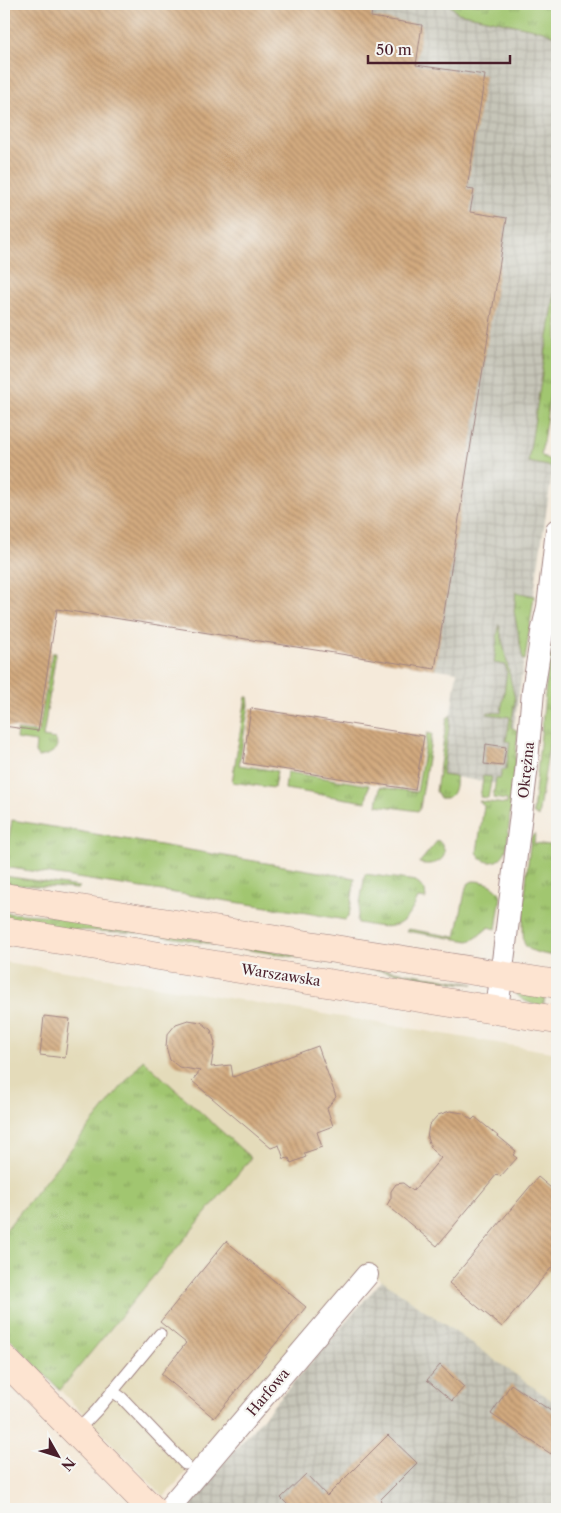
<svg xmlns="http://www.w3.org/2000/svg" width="561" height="1513" font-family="'Libre Caslon Text',serif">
<defs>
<pattern id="industrial-grid" width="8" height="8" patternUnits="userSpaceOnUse" patternTransform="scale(1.25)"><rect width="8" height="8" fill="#c6c5b8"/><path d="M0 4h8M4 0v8" fill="none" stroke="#aca99e"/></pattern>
<pattern id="grass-tufts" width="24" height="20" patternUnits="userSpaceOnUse" patternTransform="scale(1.25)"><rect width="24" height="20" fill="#a1c670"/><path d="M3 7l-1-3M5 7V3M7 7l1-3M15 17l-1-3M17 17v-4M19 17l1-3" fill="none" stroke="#85a05c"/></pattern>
<pattern id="building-back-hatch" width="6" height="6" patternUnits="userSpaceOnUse" patternTransform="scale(1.25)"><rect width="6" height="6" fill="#d2aa7f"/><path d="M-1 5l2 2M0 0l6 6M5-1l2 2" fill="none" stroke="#ac8a68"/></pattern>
</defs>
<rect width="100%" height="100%" fill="#f6f6f2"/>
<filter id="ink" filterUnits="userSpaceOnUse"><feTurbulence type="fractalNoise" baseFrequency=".02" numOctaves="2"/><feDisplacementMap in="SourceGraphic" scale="10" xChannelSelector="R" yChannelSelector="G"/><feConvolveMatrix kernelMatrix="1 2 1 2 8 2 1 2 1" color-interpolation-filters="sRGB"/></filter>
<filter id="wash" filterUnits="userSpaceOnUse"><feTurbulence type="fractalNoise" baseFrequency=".0096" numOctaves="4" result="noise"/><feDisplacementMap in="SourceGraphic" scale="20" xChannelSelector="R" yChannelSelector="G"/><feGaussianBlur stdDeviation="1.12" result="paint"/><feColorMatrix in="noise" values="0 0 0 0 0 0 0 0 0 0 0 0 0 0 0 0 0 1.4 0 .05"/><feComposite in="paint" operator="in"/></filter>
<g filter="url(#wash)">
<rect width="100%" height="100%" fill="#f5eada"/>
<path fill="#e4dbba" d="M 4,962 L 72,972 L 557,1053 L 557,1397 L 553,1402 L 364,1268 L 164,1497 L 60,1390 L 251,1158 L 4,1232 Z"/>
<g fill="url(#industrial-grid)">
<path d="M 4,4 L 557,4 L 557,350 L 539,464 L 553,467 L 505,785 L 442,775 L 457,672 L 58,609 L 57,610 L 38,731 L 4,726 Z"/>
<path d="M 382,1280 L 557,1404 L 557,1509 L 184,1509 Z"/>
</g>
<g fill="url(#grass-tufts)" stroke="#76724e">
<path d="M 448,4 L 557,4 L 557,37 L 543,31 L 458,13 Z"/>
<path d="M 557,280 L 557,361 L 555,362 L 541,455 L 551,461 L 553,467 L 528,462 Z"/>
<path d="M 516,592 L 534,596 L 525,660 L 523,660 L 514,611 Z"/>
<path d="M 557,603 L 557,709 L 555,709 L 538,817 L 533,813 L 548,665 Z"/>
<path d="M 499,624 L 515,700 L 511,727 L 518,731 L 507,847 C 503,860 492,867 480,858 L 477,852 L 484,806 L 479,801 L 507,804 L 507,800 L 493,798 L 496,778 L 500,779 L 502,770 L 506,770 L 510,742 L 506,741 L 510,717 L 487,714 L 488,712 L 501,713 L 507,671 L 505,665 L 494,663 Z"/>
<path d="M 52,653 L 56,653 L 43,737 L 55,739 C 62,750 48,756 38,757 L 35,753 L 36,742 L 16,739 L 17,730 L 39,733 Z"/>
<path d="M 246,697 L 248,697 L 249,705 L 239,765 L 277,771 L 274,788 L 232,782 Z"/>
<path d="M 451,715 L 442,775 L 456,777 C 455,788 454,800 440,798 L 436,791 L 447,718 Z"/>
<path d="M 427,733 L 432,734 L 420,808 L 418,811 L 377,805 L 380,787 L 417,792 Z"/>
<path d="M 287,772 L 369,785 L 366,802 L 285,789 Z"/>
<path d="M 482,776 L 492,777 L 488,798 L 480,797 L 483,779 Z"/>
<path d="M 12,820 L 355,878 L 349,916 L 345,920 L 307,913 L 4,867 Z"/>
<path d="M 535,833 L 534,843 L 557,846 L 557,956 C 548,955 530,953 525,945 C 519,936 529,853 531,837 Z"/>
<path d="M 438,840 C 454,856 437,868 419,863 Z"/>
<path d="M 365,874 L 416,881 L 425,891 L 426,899 L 418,898 C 403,932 390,929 358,923 L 357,921 Z"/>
<path d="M 4,876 L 79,887 L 78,889 L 4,884 Z"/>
<path d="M 473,881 C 485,881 497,885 501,896 L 496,929 L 489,927 L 476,938 L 469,941 L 406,931 L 408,929 L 456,937 L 466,887 L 469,883 Z"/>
<path d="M 4,913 L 58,916 L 474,984 L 459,983 L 143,933 L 77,930 L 4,921 Z"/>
<path d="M 514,989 L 546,993 L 543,1007 C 532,1004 518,1001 514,989 Z"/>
<path d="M 143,1060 L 251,1158 L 60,1390 L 4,1333 L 4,1232 Z"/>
</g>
<g id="blocks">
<g fill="url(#building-back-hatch)">
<path d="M 4,4 L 373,4 L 371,17 L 422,25 L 416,65 L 485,75 L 467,189 L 474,190 L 470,212 L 507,218 L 435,669 L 57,609 L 38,731 L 4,726 Z"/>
<path d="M 251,708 L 424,736 L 415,790 L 243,763 Z"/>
<path d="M 486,744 L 506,747 L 503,766 L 484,764 Z"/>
<path d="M 44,1016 L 70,1019 L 65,1058 L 40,1055 Z"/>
<path d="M 188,1020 L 201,1022 L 211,1030 L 215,1043 L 211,1067 L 231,1065 L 233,1077 L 318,1046 L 336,1097 L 327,1108 L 333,1126 L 317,1132 L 322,1147 L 304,1153 L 306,1157 L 291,1163 L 289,1158 L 284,1159 L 279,1145 L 271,1148 L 192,1081 L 200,1071 L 179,1067 L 170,1060 L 166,1047 L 167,1035 L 176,1024 Z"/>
<path d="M 450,1111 L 463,1113 L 472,1120 L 475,1117 L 516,1151 L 513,1155 L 517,1158 L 500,1177 L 497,1174 L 437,1246 L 387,1205 L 391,1198 L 391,1191 L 396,1184 L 403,1183 L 413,1191 L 441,1158 L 432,1150 L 427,1138 L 429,1125 L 438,1115 Z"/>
<path d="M 538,1177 L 557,1193 L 557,1261 L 502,1327 L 449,1283 Z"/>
<path d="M 226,1241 L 306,1307 L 214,1418 L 161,1374 L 186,1343 L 160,1322 Z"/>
<path d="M 440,1365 L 464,1387 L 452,1401 L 427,1380 Z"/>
<path d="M 511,1384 L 557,1415 L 557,1445 L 551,1454 L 491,1414 Z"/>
<path d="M 388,1435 L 417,1463 L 380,1500 L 389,1509 L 292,1509 L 281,1498 L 306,1474 L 327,1496 Z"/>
</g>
</g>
</g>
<g filter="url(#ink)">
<use href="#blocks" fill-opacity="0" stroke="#a08482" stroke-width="1"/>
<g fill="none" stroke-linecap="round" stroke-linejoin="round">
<g stroke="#a08482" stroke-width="13">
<g id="lane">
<path d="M 112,1391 L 122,1398 L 185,1464"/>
<path d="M 76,1432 L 97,1410 L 160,1334"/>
</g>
</g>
<g stroke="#a08482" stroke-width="24">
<g id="street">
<path d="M 497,1010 L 526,773 L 533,691 L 542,633 L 548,607 L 557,530"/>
<path d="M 168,1509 L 367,1275"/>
</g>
</g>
<g stroke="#a08482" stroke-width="29">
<g id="secondary">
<path d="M 4,897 L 557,984"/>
<path d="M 4,931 L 557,1020"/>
<path d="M 4,1359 L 152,1509"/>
</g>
</g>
<use href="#lane" stroke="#fff" stroke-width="11"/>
<use href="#street" stroke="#fff" stroke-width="22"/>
<use href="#secondary" stroke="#fde4d1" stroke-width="28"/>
</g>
</g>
<g text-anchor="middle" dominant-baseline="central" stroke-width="4.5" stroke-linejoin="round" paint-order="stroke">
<g font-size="14" fill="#4a1f2b" stroke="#f6f6f2">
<text transform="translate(526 770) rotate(-84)">Okrężna</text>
<text transform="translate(281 975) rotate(9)">Warszawska</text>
<text transform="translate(268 1392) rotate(-50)">Harfowa</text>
</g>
</g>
<rect width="561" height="1513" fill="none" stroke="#f6f6f2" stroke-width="20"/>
<g transform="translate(58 1456) rotate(129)" stroke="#f6f6f2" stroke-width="4" paint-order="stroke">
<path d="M0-4L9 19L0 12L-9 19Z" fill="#4a1f2b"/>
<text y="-8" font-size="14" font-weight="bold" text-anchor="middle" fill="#4a1f2b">N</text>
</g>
<path d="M368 55v8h142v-8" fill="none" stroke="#4a1f2b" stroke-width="2.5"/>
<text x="376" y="55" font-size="15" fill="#4a1f2b" stroke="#f6f6f2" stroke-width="4" paint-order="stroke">50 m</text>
</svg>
